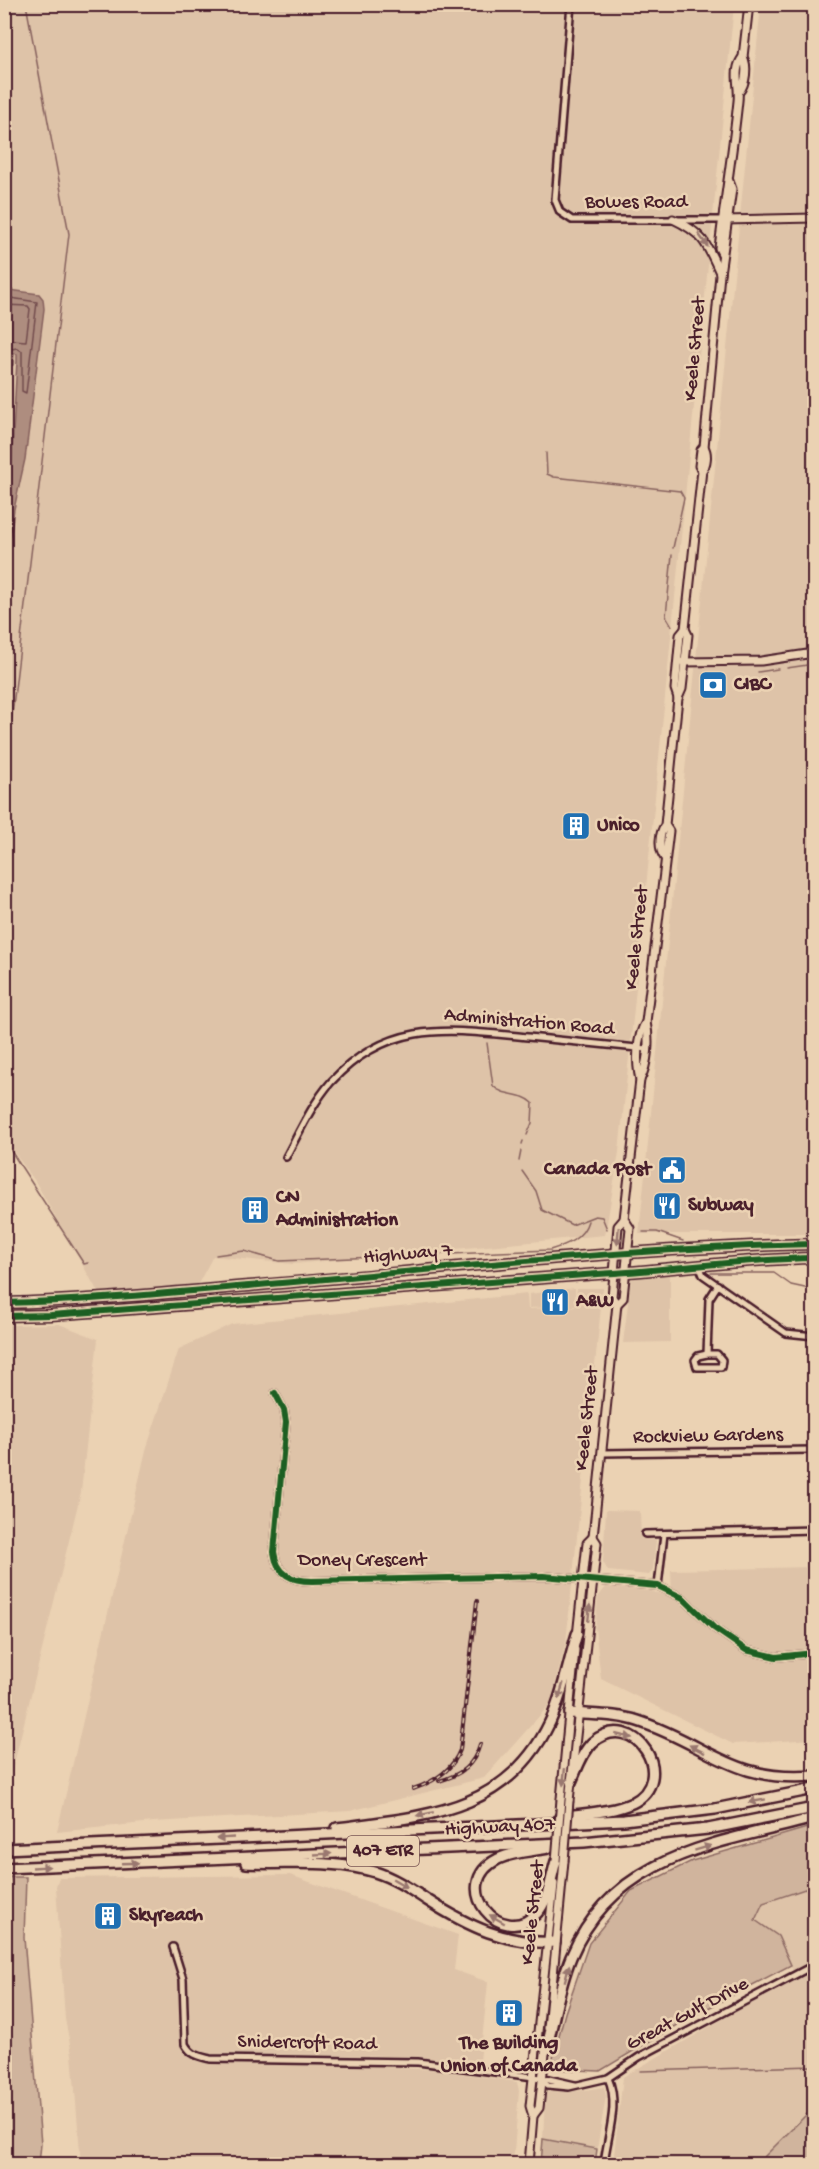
<svg xmlns="http://www.w3.org/2000/svg" width="819" height="2169" font-family="'Gochi Hand',sans-serif">
<rect width="100%" height="100%" fill="#ebd2b3"/>
<filter id="ink" filterUnits="userSpaceOnUse"><feTurbulence type="fractalNoise" baseFrequency=".0167" numOctaves="2"/><feDisplacementMap in="SourceGraphic" scale="12" xChannelSelector="R" yChannelSelector="G"/><feConvolveMatrix kernelMatrix="1 2 1 2 8 2 1 2 1" color-interpolation-filters="sRGB"/></filter>
<g filter="url(#ink)">
<g fill="#dec3a8">
<path d="M 5,5 L 734,5 L 631,1038 L 619,1152 L 605,1235 L 293,1264 L 213,1256 L 197,1286 L 98,1292 L 35,1181 L 5,1140 Z"/>
<path d="M 761,5 L 814,5 L 814,1234 L 639,1234 Z"/>
<path d="M 670,1275 L 670,1342 L 623,1343 L 631,1280 L 637,1277 Z"/>
<path d="M 575,1288 L 575,1306 L 529,1308 L 529,1294 Z"/>
<path d="M 577,1288 L 603,1288 L 566,1642 L 550,1704 L 484,1778 L 350,1811 L 153,1822 L 57,1832 L 146,1450 L 179,1349 L 232,1324 L 527,1294 L 528,1309 L 575,1307 Z"/>
<path d="M 59,1324 L 98,1339 L 81,1492 L 5,1800 L 5,1325 Z"/>
<path d="M 606,1510 L 640,1511 L 641,1539 L 656,1540 L 653,1569 L 649,1575 L 608,1571 L 603,1562 Z"/>
<path d="M 814,1567 L 814,1739 L 733,1744 L 601,1679 L 595,1627 L 598,1597 L 606,1587 L 650,1591 L 672,1597 L 671,1570 Z"/>
<path d="M 290,1875 L 458,1935 L 454,1970 L 488,1982 L 480,2061 L 368,2055 L 367,2066 L 440,2070 L 517,2082 L 519,2091 L 513,2164 L 81,2164 L 72,2054 L 65,2019 L 56,1886 L 59,1878 Z"/>
<path d="M 814,1886 L 814,2107 L 757,2164 L 613,2164 L 623,2077 L 737,2011 L 797,1980 L 778,1936 L 755,1920 L 763,1903 Z"/>
<path d="M 604,2087 L 606,2096 L 597,2149 L 543,2139 L 545,2096 L 549,2090 L 578,2091 Z"/>
</g>
<g fill="#d0b49d" stroke="#8d6a64" stroke-width="1.5">
<path d="M 814,1826 L 814,1886 L 763,1903 L 755,1920 L 778,1936 L 791,1965 L 685,2020 L 600,2071 L 550,2069 L 565,2013 L 589,1943 L 631,1891 L 692,1861 Z"/>
<path d="M 10,1877 L 26,1877 L 24,1938 L 41,2144 L 39,2164 L 5,2164 L 4,1894 Z"/>
<path d="M 814,2107 L 814,2164 L 757,2164 Z"/>
<path d="M 543,2139 L 597,2149 L 595,2164 L 541,2164 Z"/>
</g>
<path fill="#ae8d7f" stroke="#86615d" stroke-width="1.5" d="M 9,290 L 39,294 L 43,299 L 44,309 L 25,459 L 14,509 L 5,577 L 17,361 L 17,354 L 14,353 L 13,365 L 5,368 L 5,292 Z"/>
<g fill="none" stroke-linecap="round" stroke-linejoin="round">
<g stroke="#724b4d" stroke-width="1.5">
<path d="M 4,297 L 37,302 L 26,393 L 22,391 L 22,351 L 17,348 L 11,349 L 4,362"/>
<path d="M 4,305 L 28,306 L 30,309 L 26,341 L 12,340 L 4,344"/>
</g>
<g stroke="#86615d" stroke-width="1.5">
<path d="M 546,453 L 547,474 L 554,477 L 680,491 L 684,498 L 673,548"/>
<path d="M 672,626 L 666,616 L 672,555"/>
<path d="M 787,668 L 814,664"/>
<path d="M 758,672 L 778,669"/>
<path d="M 4,782 L 69,234 L 26,4"/>
<path d="M 487,1043 L 493,1086 C 504,1097 522,1092 533,1103 L 532,1123 L 527,1135"/>
<path d="M 4,1140 L 84,1264 L 88,1263"/>
<path d="M 522,1144 L 523,1141"/>
<path d="M 519,1161 L 521,1151"/>
<path d="M 522,1171 L 536,1191 L 542,1210 L 572,1225 L 595,1216 L 602,1217 L 607,1229"/>
<path d="M 643,1232 L 657,1232 L 683,1241"/>
<path d="M 216,1255 L 244,1251 L 279,1261 L 550,1250 C 566,1245 583,1239 588,1221"/>
<path d="M 711,1273 L 774,1273 L 791,1285 L 814,1290"/>
<path d="M 641,2071 L 814,2066"/>
</g>
<g stroke="#4a1f2b" stroke-width="10">
<g id="street">
<path d="M 571,4 L 555,200 L 560,212 L 572,220 L 722,220"/>
<path d="M 286,1157 C 300,1131 312,1104 331,1082 C 390,1018 451,1030 528,1037 C 567,1041 607,1045 647,1049"/>
<path d="M 699,1265 L 703,1275 L 786,1333 L 814,1336"/>
<path d="M 707,1354 L 709,1299 L 718,1285"/>
<path d="M 707,1354 L 717,1354 L 722,1360 L 721,1367 L 697,1367 L 695,1360 L 698,1356 Z"/>
<path d="M 275,1393 L 284,1410 L 286,1422 L 274,1552 C 277,1575 292,1581 312,1581 L 543,1576 L 658,1586 L 683,1598 L 714,1628 L 746,1650 L 776,1657 L 814,1653"/>
<path d="M 602,1453 L 814,1450"/>
<path d="M 645,1534 L 814,1530"/>
<path d="M 658,1586 L 664,1534"/>
<path d="M 173,1947 L 183,1979 L 185,2044 C 191,2055 198,2056 210,2059 L 418,2062 L 549,2079 L 575,2085"/>
<path d="M 542,2080 L 548,2085 L 569,2087 L 608,2078 L 639,2057 L 814,1965"/>
<path d="M 604,2164 C 607,2136 620,2104 608,2078"/>
</g>
</g>
<g stroke="#4a1f2b" stroke-width="11">
<g id="secondary">
<path d="M 739,92 C 746,84 748,66 743,57 L 749,4"/>
<path d="M 673,219 C 703,233 707,244 720,273"/>
<path d="M 724,220 L 814,218"/>
<path d="M 722,254 L 719,248 C 725,198 733,150 738,101 C 740,86 732,70 743,57"/>
<path d="M 702,470 C 707,465 708,453 704,447 L 720,274 L 732,189 L 729,181"/>
<path d="M 683,662 L 761,661 L 814,653"/>
<path d="M 678,698 L 682,689 L 688,635 L 685,629 L 702,470 L 699,466 L 701,450 L 704,447"/>
<path d="M 664,857 C 658,847 659,834 665,825 L 678,698 L 675,689 L 680,635 L 685,629"/>
<path d="M 640,1080 C 636,1063 636,1037 646,1022"/>
<path d="M 617,1304 L 623,1298 L 630,1228 L 624,1219"/>
<path d="M 577,1636 L 587,1543 L 593,1537"/>
<path d="M 561,1799 L 575,1650"/>
<path d="M 569,1801 L 597,1543 L 593,1537 L 617,1304 L 612,1297 L 618,1226 L 624,1219 L 640,1080 C 648,1064 650,1040 646,1022 L 669,831 L 665,825"/>
<path d="M 548,2028 L 564,1861"/>
<path d="M 533,2116 L 539,2108 L 546,2045"/>
<path d="M 529,2164 L 533,2116 L 530,2106 L 554,1884"/>
</g>
</g>
<g stroke="#4a1f2b" stroke-width="13">
<g id="primary">
<path d="M 4,1303 C 86,1301 167,1293 249,1286 C 437,1270 626,1248 814,1244"/>
<path d="M 4,1316 L 51,1315 C 233,1301 415,1286 598,1274 C 670,1270 742,1259 814,1258"/>
</g>
</g>
<g stroke="#4a1f2b" stroke-width="14">
<g id="highway">
<path d="M 570,1713 C 593,1715 617,1714 638,1721 C 708,1744 732,1783 814,1776"/>
<path d="M 560,1817 C 583,1813 610,1813 632,1803 C 680,1779 634,1707 593,1742 C 582,1752 577,1769 571,1782"/>
<path d="M 337,1828 C 424,1816 507,1813 550,1722 C 563,1695 568,1663 577,1634"/>
<path d="M 548,1848 C 532,1851 512,1852 498,1859 C 447,1885 502,1951 537,1913 C 549,1900 551,1877 556,1861"/>
<path d="M 4,1849 L 624,1820 L 715,1809 L 814,1789"/>
<path d="M 246,1863 C 289,1865 334,1859 375,1872 C 394,1878 410,1889 427,1900 C 468,1926 506,1945 555,1942"/>
<path d="M 4,1868 L 584,1842 L 708,1829 L 814,1808"/>
<path d="M 546,2050 C 554,2020 559,1986 571,1957 C 615,1853 718,1844 814,1818"/>
</g>
</g>
<use href="#street" stroke="#ebd2b3" stroke-width="5"/>
<use href="#secondary" stroke="#ebd2b3" stroke-width="7"/>
<use href="#primary" stroke="#ebd2b3" stroke-width="8"/>
<use href="#highway" stroke="#ebd2b3" stroke-width="9"/>
<g stroke="#4a1f2b" stroke-width="4">
<g id="rail">
<path d="M 439,1781 C 460,1775 474,1766 480,1744"/>
<path d="M 413,1789 C 434,1782 452,1771 460,1750 L 477,1601"/>
</g>
</g>
<use href="#rail" stroke="#ebd2b3" stroke-width="1.5" stroke-dasharray="4.5" stroke-linecap="butt"/>
<g stroke="#4a1f2b" stroke-width="11" stroke-linecap="butt">
<g id="secondary-bridge">
<path d="M 556,1861 L 561,1799"/>
<path d="M 564,1861 L 569,1801"/>
</g>
</g>
<use href="#secondary-bridge" stroke="#ebd2b3" stroke-width="7"/>
<g stroke="#ebd2b3" stroke-width="10">
<g id="cycleway">
<path d="M 4,1303 C 86,1301 167,1293 249,1286 C 437,1270 626,1248 814,1244"/>
<path d="M 4,1316 L 51,1315 C 233,1301 415,1286 598,1274 C 670,1270 742,1259 814,1258"/>
<path d="M 275,1393 L 284,1410 L 286,1422 L 274,1552 C 277,1575 292,1581 312,1581 L 543,1576 L 658,1586 L 683,1598 L 714,1628 L 746,1650 L 776,1657 L 814,1653"/>
</g>
</g>
<use href="#cycleway" stroke="#1b5e20" stroke-width="6"/>
</g>
<defs><path id="oneway-solid" d="M-6-.8H1V-3.2L6.5 0L1 3.2V.8H-6Z" transform="scale(1.5)"/></defs>
<g fill="#9a786f">
<use href="#oneway-solid" transform="translate(703 240) rotate(54)"/>
<use href="#oneway-solid" transform="translate(618 1236) rotate(95)"/>
<use href="#oneway-solid" transform="translate(589 1613) rotate(-84)"/>
<use href="#oneway-solid" transform="translate(561 1691) rotate(106)"/>
<use href="#oneway-solid" transform="translate(624 1736) rotate(13)"/>
<use href="#oneway-solid" transform="translate(697 1749) rotate(-153)"/>
<use href="#oneway-solid" transform="translate(564 1777) rotate(96)"/>
<use href="#oneway-solid" transform="translate(757 1801) rotate(170)"/>
<use href="#oneway-solid" transform="translate(425 1814) rotate(168)"/>
<use href="#oneway-solid" transform="translate(225 1838) rotate(177)"/>
<use href="#oneway-solid" transform="translate(703 1848) rotate(-17)"/>
<use href="#oneway-solid" transform="translate(323 1854) rotate(-3)"/>
<use href="#oneway-solid" transform="translate(130 1863) rotate(-2)"/>
<use href="#oneway-solid" transform="translate(41 1867) rotate(-3)"/>
<use href="#oneway-solid" transform="translate(400 1883) rotate(30)"/>
<use href="#oneway-solid" transform="translate(497 1919) rotate(-150)"/>
<use href="#oneway-solid" transform="translate(567 1973) rotate(-75)"/>
</g>
</g>
<defs>
<g id="bank-square" transform="scale(1.5)"><rect x="-9" y="-9" width="18" height="18" rx="4" fill="#1f6fb2" stroke="#ebd2b3"/><path d="M-6-4H6V4H-6ZM0-2.3a2.3 2.3 0 1 0 0 4.6a2.3 2.3 0 1 0 0-4.6Z" fill="#fff"/></g>
<g id="building-square" transform="scale(1.5)"><rect x="-9" y="-9" width="18" height="18" rx="4" fill="#1f6fb2" stroke="#ebd2b3"/><path d="M-4-6H4V6H1V3H-1V6H-4ZM-2.5-4.3h1.7v1.8h-1.7ZM.8-4.3h1.7v1.8H.8ZM-2.5-1h1.7V.8h-1.7ZM.8-1h1.7V.8H.8Z" fill="#fff"/></g>
<g id="civic-square" transform="scale(1.5)"><rect x="-9" y="-9" width="18" height="18" rx="4" fill="#1f6fb2" stroke="#ebd2b3"/><path d="M-.6-6.5H3V-4.5H.6V-3L4-1V1h2V6H-6V1h2V-1L-.6-3ZM-1.2 2.5V6h2.4V2.5Z" fill="#fff"/></g>
<g id="restaurant-square" transform="scale(1.5)"><rect x="-9" y="-9" width="18" height="18" rx="4" fill="#1f6fb2" stroke="#ebd2b3"/><path d="M-5-6h1v4h1v-4h1v4h1v-4h1v5L-1.5 .5V6h-2V.5L-5-1ZM5-6V6H3V1.5H1.5Q1.5-4 5-6Z" fill="#fff"/></g>
</defs>
<g fill-rule="evenodd">
<use href="#bank-square" x="713" y="685"/>
<use href="#building-square" x="576" y="826"/>
<use href="#civic-square" x="672" y="1170"/>
<use href="#restaurant-square" x="667" y="1206"/>
<use href="#building-square" x="255" y="1210"/>
<use href="#restaurant-square" x="555" y="1302"/>
<use href="#building-square" x="108" y="1916"/>
<use href="#building-square" x="509" y="2013"/>
</g>
<g text-anchor="middle" dominant-baseline="central" stroke-width="5" stroke-linejoin="round" paint-order="stroke">
<rect fill="#ebd2b3" stroke="#7a5554" stroke-width="1.5" x="347" y="1836" width="72" height="30" rx="4.5"/>
<g font-size="18" font-weight="bold" fill="#4a1f2b">
<text x="383" y="1851">407 ETR</text>
</g>
<g font-size="20" fill="#4a1f2b" stroke="#ebd2b3">
<text x="636" y="203">Bowes Road</text>
<text transform="translate(696 349) rotate(-85)">Keele Street</text>
<text transform="translate(638 938) rotate(-84)">Keele Street</text>
<text transform="translate(529 1023) rotate(5)">Administration Road</text>
<text transform="translate(408 1255) rotate(-5)">Highway 7</text>
<text transform="translate(588 1419) rotate(-84)">Keele Street</text>
<text transform="translate(708 1437) rotate(-1)">Rockview Gardens</text>
<text x="362" y="1561">Doney Crescent</text>
<text transform="translate(500 1828) rotate(-3)">Highway 407</text>
<text transform="translate(534 1913) rotate(-84)">Keele Street</text>
<text transform="translate(688 2015) rotate(-28)">Great Gulf Drive</text>
<text transform="translate(307 2044) rotate(1)">Snidercroft Road</text>
</g>
<g font-size="20" font-weight="bold" fill="#4a1f2b" stroke="#ebd2b3" text-anchor="start">
<text x="734" y="685">CIBC</text>
<text x="597" y="826">Unico</text>
<text x="651" y="1170" text-anchor="end">Canada Post</text>
<text x="276" y="1198">CN<tspan x="276" dy="23">Administration</tspan></text>
<text x="688" y="1206">Subway</text>
<text x="576" y="1302">A&amp;W</text>
<text x="129" y="1916">Skyreach</text>
<text x="509" y="2044" text-anchor="middle">The Building<tspan x="509" dy="23">Union of Canada</tspan></text>
</g>
</g>
<rect width="819" height="2169" fill="none" stroke="#ebd2b3" stroke-width="24"/>
<rect x="12" y="12" width="795" height="2145" fill="none" stroke="#4a1f2b" stroke-width="2" filter="url(#ink)"/>
</svg>
